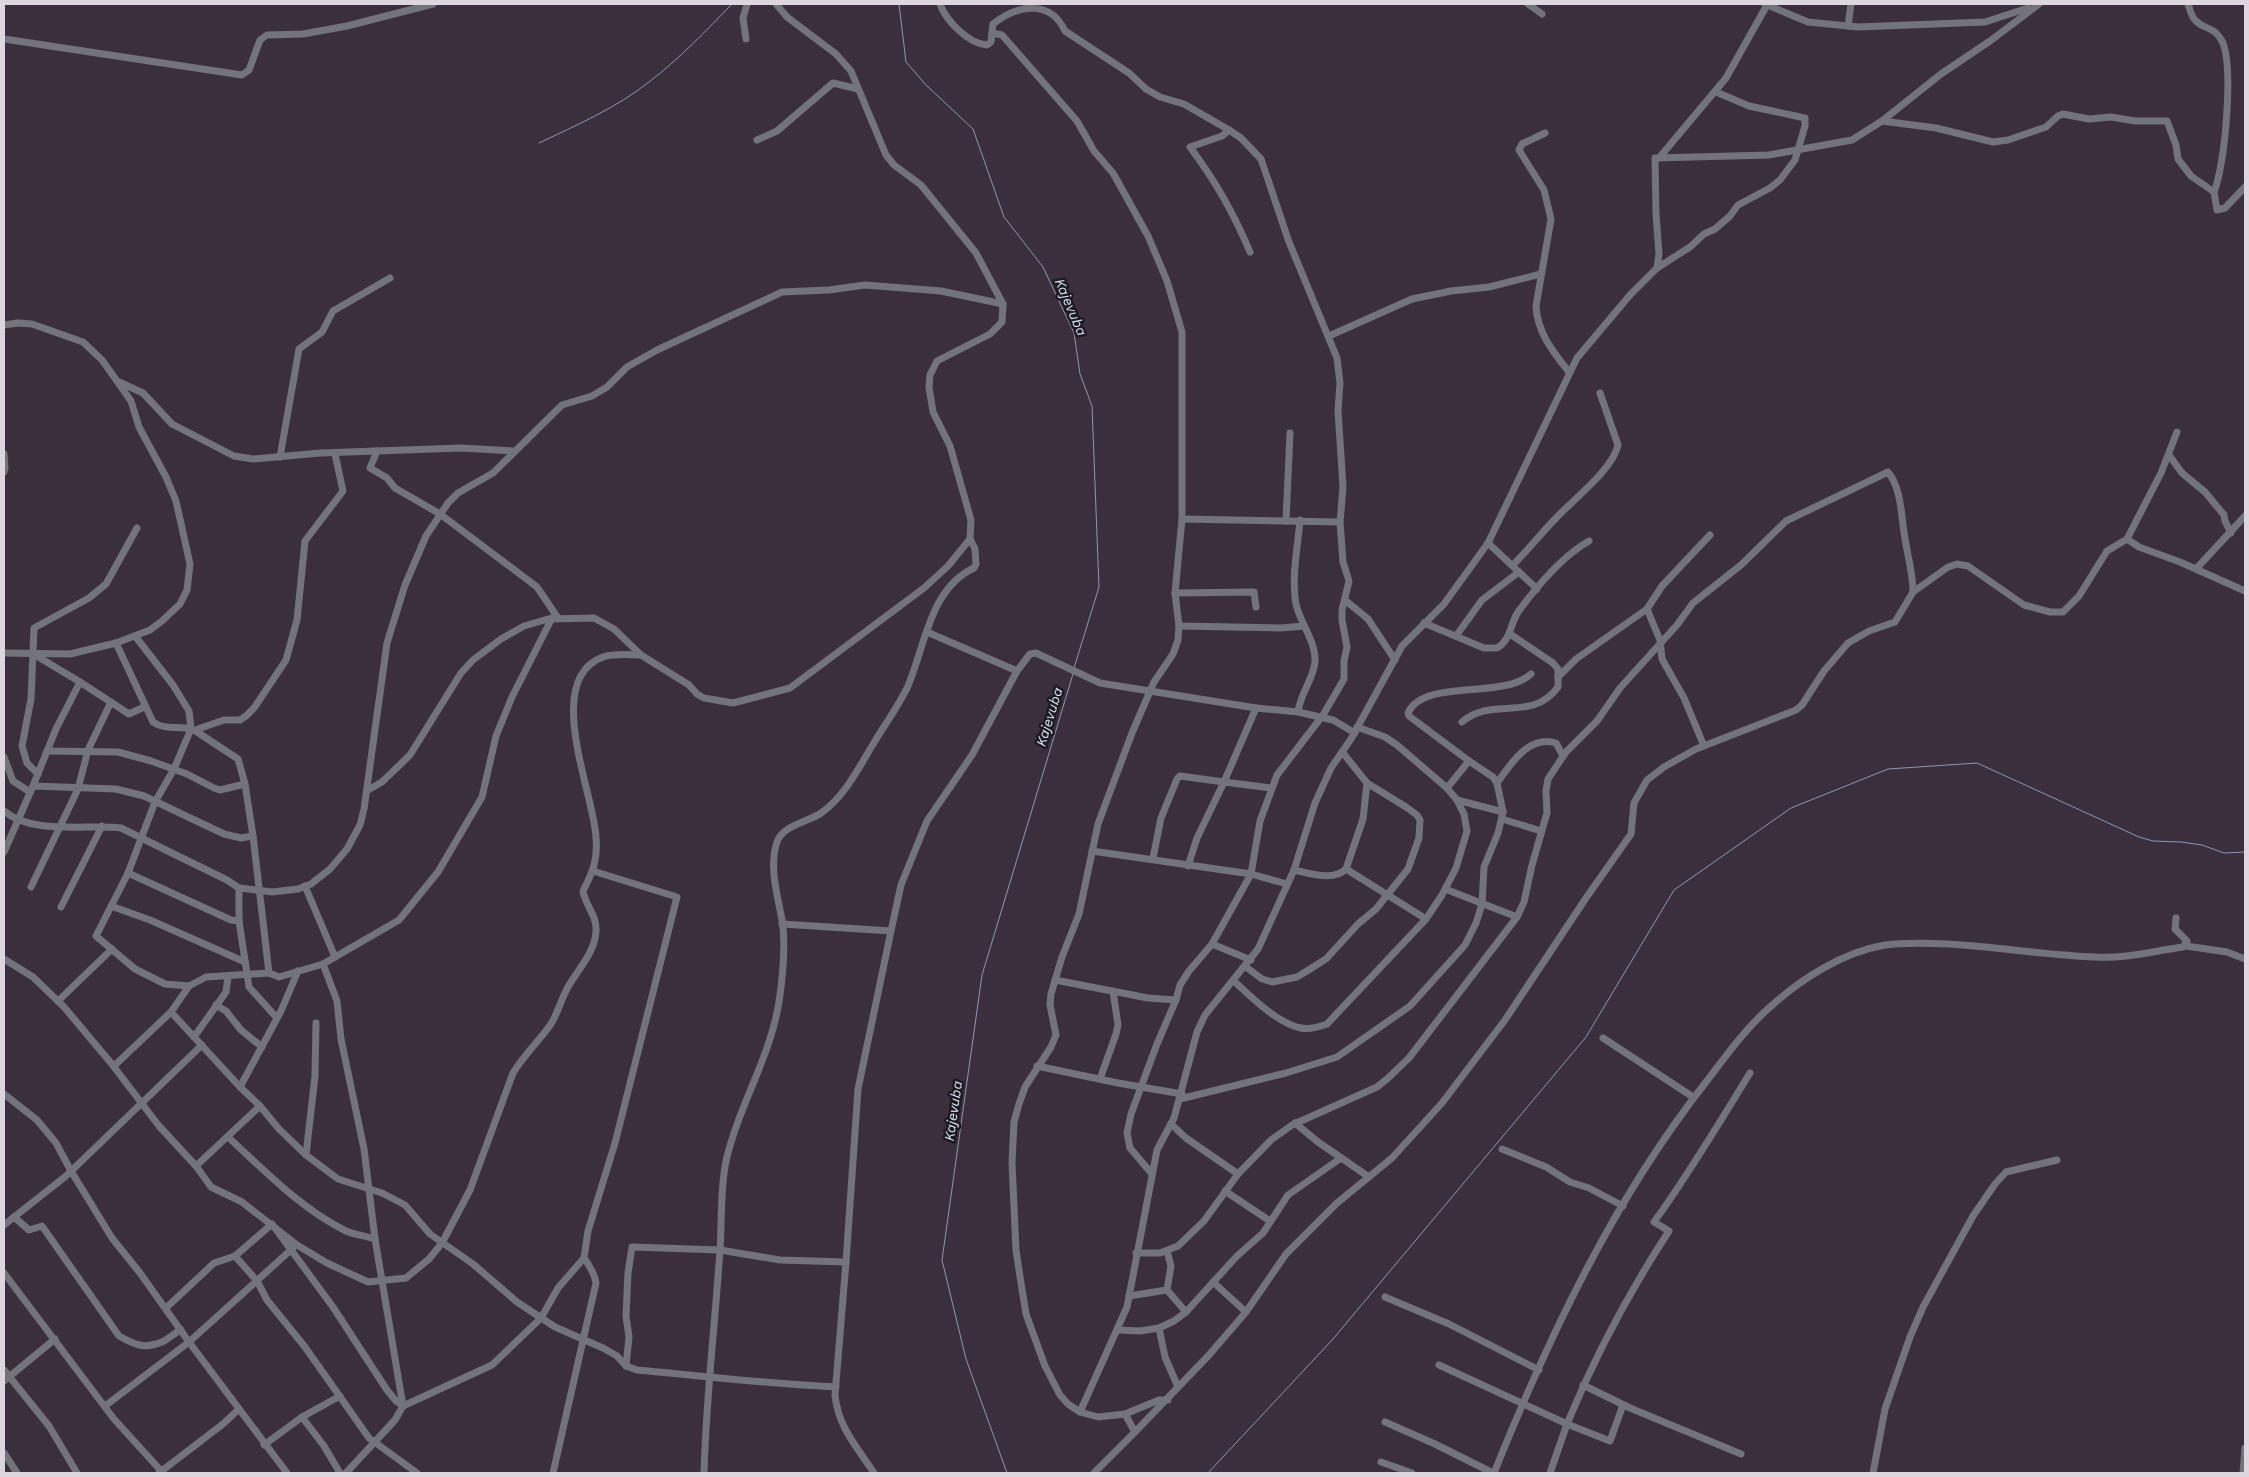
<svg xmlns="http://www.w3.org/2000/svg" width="2249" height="1477" font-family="'Work Sans',sans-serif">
<rect width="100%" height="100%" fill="#3b2f3e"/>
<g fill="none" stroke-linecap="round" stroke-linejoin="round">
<g stroke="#8b98b3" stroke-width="1">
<path d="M 899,4 L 906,62 L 926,85 L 973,129 L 1004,217 L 1043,267 L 1074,333 L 1080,374 L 1092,406 L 1099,587 L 1074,668"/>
<path d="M 539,143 C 577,125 616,108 649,82 C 679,59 706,31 732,4"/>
<path d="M 1007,1473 L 966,1359 L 942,1260 L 982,975 L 1073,674"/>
<path d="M 1208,1473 L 1333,1339 L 1586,1037 L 1674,890 L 1791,808 L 1888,769 L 1977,763 L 2139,837 L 2153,841 L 2181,842 L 2202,845 L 2224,853 L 2245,852"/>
</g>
<g stroke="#73737c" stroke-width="7">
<path d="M 940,4 C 946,21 969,44 987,45 L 991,42 L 992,33 L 1002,35 L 1077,121 L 1094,151 L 1113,173 L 1148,236 L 1167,281 L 1182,332 L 1182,519 L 1175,593 L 1179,626 L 1178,640 L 1173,654 L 1154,682 L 1132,733 L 1098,824 L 1079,914 L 1062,957 L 1051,994 L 1050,1005 L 1056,1035 L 1051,1047 L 1025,1087 L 1019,1104 L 1014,1122 L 1012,1163 L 1016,1250 L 1021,1283 L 1026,1314 L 1045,1366 L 1060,1395 L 1068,1404 L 1080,1412 L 1098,1417 L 1125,1414 L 1135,1432 L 1209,1355 L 1246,1312 L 1286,1254 L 1337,1203 L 1392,1158 L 1442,1103 L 1505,1020 L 1586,898 L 1631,834 L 1634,803 L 1647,780 L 1664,767 L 1696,749 L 1796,710 L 1802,705 L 1824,671 L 1848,643 L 1869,631 L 1895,622 L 1913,592 L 1948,567 L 1957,564 L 1968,566 L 2024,605 L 2050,612 L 2063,612 L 2079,596 L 2107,551 L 2127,539 L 2139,547 L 2180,562 L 2245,591"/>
<path d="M 1528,4 L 1542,14"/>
<path d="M 1765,4 L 1808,22 L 1858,27 L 1985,22 L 2028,8"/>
<path d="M 2188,4 C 2190,9 2191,17 2196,21 C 2205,30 2214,26 2222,41 C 2234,66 2225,166 2214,192"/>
<path d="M 1848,26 L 1851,4"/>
<path d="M 992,33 L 993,24 C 1018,4 1051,0 1065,31 L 1129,73 L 1146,89 L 1160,97 L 1184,104 L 1229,130 L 1241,138 L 1261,159 L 1289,242 L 1337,358 L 1340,383 L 1338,410 L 1343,487 L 1340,522 L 1343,562 L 1349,581 L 1342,610 L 1342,620 L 1347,647 L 1344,661 L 1344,679 L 1323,715 L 1277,775 L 1260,821 L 1251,874 L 1212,944 L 1189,971 L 1180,985 L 1176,1000 L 1157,1044 L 1131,1114 L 1127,1133 L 1130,1148 L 1152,1174"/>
<path d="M 4,39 L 242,75 L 249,70 L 260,40 L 267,35 L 303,34 L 347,26 L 433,4"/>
<path d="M 746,39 L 743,18 L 747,4"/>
<path d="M 1882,121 L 1936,128 L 1993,142 L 2008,140 L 2046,127 L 2058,116 L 2063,114 L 2089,119 L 2111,117 L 2135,121 L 2167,121 L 2176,145 L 2178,159 L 2191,176 L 2214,192 L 2217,210 L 2225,208 L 2245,187"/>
<path d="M 1229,130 L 1222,136 L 1190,147 C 1216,182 1233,212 1250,252"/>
<path d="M 1545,133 L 1522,144 L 1519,150 L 1544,190 L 1551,219 L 1536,306 C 1537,332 1553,352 1569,372"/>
<path d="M 757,140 L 777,131 L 833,83 L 858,89"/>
<path d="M 1659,158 L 1726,78 L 1767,5"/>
<path d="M 1657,268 L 1659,254 L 1656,214 L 1655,158 L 1769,155 L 1852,140 L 1882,121 L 1941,74 L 1990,41 L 2039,4"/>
<path d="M 4,325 L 18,323 L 32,324 L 83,342 L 102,360 L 117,381 L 143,393 L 172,424 L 234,456 L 253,459 L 320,453 L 461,448 L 513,451"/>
<path d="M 1329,336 L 1412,299 L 1451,291 L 1489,287 L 1541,274"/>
<path d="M 377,451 L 370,468 L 387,478 L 395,488 L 440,514 L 537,587 L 558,618"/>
<path d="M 4,454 L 5,468 L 4,472"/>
<path d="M 2169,455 L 2182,473 L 2205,492 L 2224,515 L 2225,521 L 2231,533"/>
<path d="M 280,457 L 299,349 L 322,332 L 333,311 L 390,278"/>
<path d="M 1182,519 L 1340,522"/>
<path d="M 1286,521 L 1290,433"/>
<path d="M 2127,539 L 2161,473 L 2177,432"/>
<path d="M 1488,543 L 1537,589"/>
<path d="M 1513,565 C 1529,549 1542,532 1558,516 C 1575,498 1613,469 1618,445 L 1600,393"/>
<path d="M 2196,569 L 2245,516"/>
<path d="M 1175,593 L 1254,592 L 1256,607"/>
<path d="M 1346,601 L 1368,619 L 1395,660"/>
<path d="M 1647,609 L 1660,640 L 1662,659 L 1684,698 L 1704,746"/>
<path d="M 1424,623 L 1484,648 L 1497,648 C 1511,640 1510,624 1518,612 C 1537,586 1561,557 1589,541"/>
<path d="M 1179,626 L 1281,628 L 1304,626"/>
<path d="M 927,632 L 1017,671 L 1030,654 L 1036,653 L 1100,683 L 1256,708 L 1298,712 L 1333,720 L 1355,733"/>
<path d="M 135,636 L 173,685 L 189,711 L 191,729 L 174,769 L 155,802 L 128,873 L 96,936 L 135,969 L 165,984 L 189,986 L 171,1012 L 240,1087 L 260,1106 L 279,1129 L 306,1155 L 338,1179 L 382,1193 L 405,1205 L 430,1234 L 473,1264 L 517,1302 L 555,1327 L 603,1348 L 617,1356 L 626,1366 L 637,1370 C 704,1376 769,1384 836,1387"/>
<path d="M 1456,636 L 1482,600 L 1519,572"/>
<path d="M 116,643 L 153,722 C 165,731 181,725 194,730 L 238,759 L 245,784 L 253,836 L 269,973 L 279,977 L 323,964 L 337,1001 L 341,1039 L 364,1149 L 375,1239 L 403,1406 L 395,1420 L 346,1473"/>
<path d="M 4,653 L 70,654 L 116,643 L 150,630 L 162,621 L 180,604 L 187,590 L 190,564 L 176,501 L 166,477 L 139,427 L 131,401 L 117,381"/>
<path d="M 1558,677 L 1576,659 L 1647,609 L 1662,586 L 1710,535"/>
<path d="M 80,682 L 129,714 L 144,707"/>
<path d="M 1298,712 C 1300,694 1313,680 1315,662 C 1316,641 1300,623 1296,604 C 1291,577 1298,546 1300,520"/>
<path d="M 1462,722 C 1491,696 1532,723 1558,687 L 1558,669 L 1553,663 L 1510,634"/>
<path d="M 197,732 L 198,729 L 224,720 L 240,720 L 246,716 L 254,708 L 286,660 L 297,620 L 305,541 L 343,491 L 335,454"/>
<path d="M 47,751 L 118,752 L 151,761 L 187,774 L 214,788 L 220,790 L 245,784"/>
<path d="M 4,757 L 13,781 L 30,792"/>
<path d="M 1469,761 L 1409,716 L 1408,713 C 1424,678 1503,700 1531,674"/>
<path d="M 38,774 L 27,763 L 22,746 L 31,699 L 34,628 L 89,598 L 106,584 L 137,528"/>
<path d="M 1497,783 C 1510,765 1529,734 1556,743 L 1563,756"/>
<path d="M 33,786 L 56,729 L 80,682 L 35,655"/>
<path d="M 368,790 L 382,782 L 410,755 L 461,673 L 473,660 L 501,639 L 524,626 L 548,619 L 594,618 L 614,629 L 641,655 L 689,685 L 697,694 L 704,698 L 733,703 L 790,688 L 924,588 L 948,566 L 970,539"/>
<path d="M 1457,800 L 1503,812"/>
<path d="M 4,811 C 32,835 86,824 121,828 L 227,880 L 239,888 L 272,892 L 298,889 L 311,884 L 330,869 L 347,849 L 360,825 L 364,809 L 387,643 L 405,585 L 426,536 L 448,503 L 458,493 L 493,473 L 562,405 L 592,396 L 607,387 L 627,367 L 657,350 L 782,292 L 829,290 L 865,285 L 941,291 L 1003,304"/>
<path d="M 1502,819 L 1541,831"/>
<path d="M 1092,851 L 1251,874 L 1287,884"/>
<path d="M 4,852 L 33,786 L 116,789 L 144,796 L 224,834 L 241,838 L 253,836"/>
<path d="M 1153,858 L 1161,818 L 1177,779 L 1180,776 L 1224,782 L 1256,708"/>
<path d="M 1188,866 L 1197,838 L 1224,782 L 1271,788"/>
<path d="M 1346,869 L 1426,919"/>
<path d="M 1294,870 C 1309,873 1333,882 1346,869 L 1363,819 L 1367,783"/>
<path d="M 128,873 L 231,920 L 239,921"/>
<path d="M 305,886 L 335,957"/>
<path d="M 31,887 L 78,789 L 88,750 L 111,702"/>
<path d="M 239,888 L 239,921 L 249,987 L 277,1018"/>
<path d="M 1445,889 L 1517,917"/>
<path d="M 111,906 L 150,920 L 245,962"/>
<path d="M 61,907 L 102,826"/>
<path d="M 782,924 L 891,931 L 858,1089 L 846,1262"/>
<path d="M 891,931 L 901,885 L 927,821 L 972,755 L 1017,671"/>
<path d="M 1212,944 L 1251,960"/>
<path d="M 2186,946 L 2227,952 L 2245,959"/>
<path d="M 4,959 L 33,977 L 64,1007 L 111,1063 L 159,1126 L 196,1166 L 211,1187 L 242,1202 L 297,1245 L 327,1263 L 368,1282 L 406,1278 L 429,1259 L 442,1243 L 470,1190 L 513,1073 C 524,1055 539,1041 551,1024 C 559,1011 562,995 571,982 C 581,966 595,951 596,931 C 597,915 585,905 583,891 C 593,872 598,859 596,837 C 594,794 542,679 603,657 C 614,653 629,655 641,655"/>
<path d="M 323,964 L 399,920 L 438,872 L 482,797 L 496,736 L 512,697 L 552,618"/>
<path d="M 1246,967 L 1262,979 L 1272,982 L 1297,977 L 1307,971 L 1326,959 L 1358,924 L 1376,909 L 1408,869 L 1419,838 L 1420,820 L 1417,815 L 1406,807 L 1367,783 L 1343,753"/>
<path d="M 1055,980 L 1148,998 L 1176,1000"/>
<path d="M 1234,981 C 1250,996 1278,1024 1301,1028 C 1310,1030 1319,1027 1327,1024 L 1426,919 L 1442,895 L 1456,868 L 1467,831 L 1464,814 L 1457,800 L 1447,788 L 1397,745 L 1385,737 L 1357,727"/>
<path d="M 189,986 L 206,977 L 269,973"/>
<path d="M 58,1001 L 112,949"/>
<path d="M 216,1005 L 226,1011 L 241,1030 L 262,1047"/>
<path d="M 194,1037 L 226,992 L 228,977"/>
<path d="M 1603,1038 L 1693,1097"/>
<path d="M 114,1066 L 171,1012"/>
<path d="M 1037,1066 L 1118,1083 L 1182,1094"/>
<path d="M 1100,1079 L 1116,1034 L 1118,1025 L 1113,991"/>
<path d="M 240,1087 L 281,1011 L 298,971"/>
<path d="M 4,1094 L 37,1120 L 56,1143 L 71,1171 L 112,1238 L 140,1273 L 189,1342 L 293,1248"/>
<path d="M 1180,1099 L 1286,1073 L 1337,1057 L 1410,1006 L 1465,945 L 1476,923 L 1482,904 L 1484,867 L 1498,833 L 1503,812 L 1497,783 L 1493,777 L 1469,761 L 1447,788"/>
<path d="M 1295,1123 L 1318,1142 L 1369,1177"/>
<path d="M 1171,1124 L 1186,1138 L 1238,1174"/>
<path d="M 228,1137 C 264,1170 301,1209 346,1231 C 355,1235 366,1236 375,1239"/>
<path d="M 1502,1149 L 1546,1167 L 1570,1182 L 1589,1188 L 1623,1206"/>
<path d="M 306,1155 L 315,1076 L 316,1023"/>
<path d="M 196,1166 L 260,1106"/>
<path d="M 1225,1191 L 1270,1221"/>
<path d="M 14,1217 L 29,1230 L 42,1226 L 119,1336 C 135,1345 145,1350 164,1341 C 170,1338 174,1333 181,1330"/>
<path d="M 4,1225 L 66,1176 L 202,1045"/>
<path d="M 1136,1253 L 1160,1253 L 1178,1246 L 1204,1221 L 1238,1174 L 1271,1140 L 1292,1125 L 1377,1087 L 1387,1079 L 1409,1058 L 1517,917 L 1524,902 L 1532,865 L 1547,813 L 1546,791 L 1548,779 L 1566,752 L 1597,721 L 1620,688 L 1677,625 L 1693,603 L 1741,565 L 1786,521 L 1888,472 C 1902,489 1901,517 1905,539 C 1908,557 1913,574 1913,592"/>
<path d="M 235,1256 L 257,1281 L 267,1300 L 305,1347 L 369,1438 L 417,1473"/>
<path d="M 4,1273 L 114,1419 L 163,1473"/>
<path d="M 1213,1282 L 1246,1312"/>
<path d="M 1167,1290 L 1186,1312"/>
<path d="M 1129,1296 L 1167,1290 L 1171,1266 L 1167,1251"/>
<path d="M 1385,1297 L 1449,1324 L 1539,1370"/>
<path d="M 166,1308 L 214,1263 L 235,1256 L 272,1224 L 333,1307 L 387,1390 L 396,1401 L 403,1406 L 492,1365 L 541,1318 L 558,1288 L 584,1258 L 588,1231 L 615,1143 L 677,897 L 593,871"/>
<path d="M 1159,1328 L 1165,1357 L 1178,1387"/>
<path d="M 1118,1330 L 1140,1331 L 1159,1328 L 1174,1321 L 1186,1312 L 1237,1256 L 1263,1233 L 1288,1195 L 1341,1158"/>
<path d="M 1439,1365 L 1567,1424 C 1595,1356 1629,1292 1669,1231 L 1654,1222 C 1689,1174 1719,1123 1750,1073"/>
<path d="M 626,1366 L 629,1337 L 626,1316 L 628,1273 L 632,1247 L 720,1250 L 780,1260 L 846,1262 L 835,1395 C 838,1427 857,1447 874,1473"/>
<path d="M 4,1370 L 49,1426 L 77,1473"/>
<path d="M 4,1381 L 55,1339"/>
<path d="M 1583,1385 L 1630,1408 L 1741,1454"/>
<path d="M 105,1406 L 189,1342 L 287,1473"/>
<path d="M 1080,1412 L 1127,1307 L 1157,1150 L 1174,1118 L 1197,1032 L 1205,1015 L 1258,949 L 1294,870 L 1315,803 L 1331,768 L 1351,739 L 1402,646 L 1444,604 L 1488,543 L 1577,358 L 1630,295 L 1657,268 L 1690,247 L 1704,234 L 1715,229 L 1730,216 L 1738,205 L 1770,188 L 1780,180 L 1795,160 L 1805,126 L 1805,118 L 1749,106 L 1716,92"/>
<path d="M 1125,1414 L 1159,1400 L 1168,1400"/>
<path d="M 302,1417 L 340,1396"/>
<path d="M 1385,1422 L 1435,1444 L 1493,1473"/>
<path d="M 264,1445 L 302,1417 L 324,1446 L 340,1473"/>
<path d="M 4,1453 L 17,1473"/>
<path d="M 1381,1462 L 1412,1473"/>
<path d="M 159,1473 L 223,1424 L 239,1409"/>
<path d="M 553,1473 L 596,1283 C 595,1275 589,1265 584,1258"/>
<path d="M 704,1473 C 706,1399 715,1324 720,1250 C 722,1220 720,1190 726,1161 C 739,1104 773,1053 780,995 C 783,973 785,949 783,926 C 779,899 768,869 777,842 C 783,825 808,822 821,813 C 845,797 860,765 875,741 C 886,723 899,705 908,686 C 925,646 930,588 974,568 L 976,564 L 975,549 L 970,539 L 971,520 L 950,446 L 933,412 L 929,387 L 930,375 L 937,361 L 990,334 L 1002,322 L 1003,304 L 976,253 L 921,185 L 894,165 L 886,155 L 851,71 L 836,54 L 787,17 L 776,4"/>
<path d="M 1094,1473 L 1135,1432"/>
<path d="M 1494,1473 C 1549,1336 1614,1199 1706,1082 C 1726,1056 1745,1029 1770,1007 C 1801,979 1843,952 1885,945 C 1906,942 1928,943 1949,944 C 1998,947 2046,955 2095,957 C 2126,959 2153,951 2183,947 L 2187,941 L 2175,929 L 2176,918"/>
<path d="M 1550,1473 L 1567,1424 L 1610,1441 L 1623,1405"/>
<path d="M 1873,1473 L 1885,1409 L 1910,1337 L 1923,1307 L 1973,1216 L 1995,1184 L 2006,1172 L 2057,1160"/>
<path d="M 2243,1473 L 2245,1448"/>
</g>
</g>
<g text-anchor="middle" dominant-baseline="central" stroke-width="5" stroke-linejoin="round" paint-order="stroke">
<g font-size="14" font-style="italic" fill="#d4e2fa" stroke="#1f1a20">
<text transform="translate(1071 307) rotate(67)">Kajevuba</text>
<text transform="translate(1049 717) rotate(-73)">Kajevuba</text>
<text transform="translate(953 1111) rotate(-82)">Kajevuba</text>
</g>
</g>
<rect width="2249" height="1477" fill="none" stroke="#ddd6df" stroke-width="10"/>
</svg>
